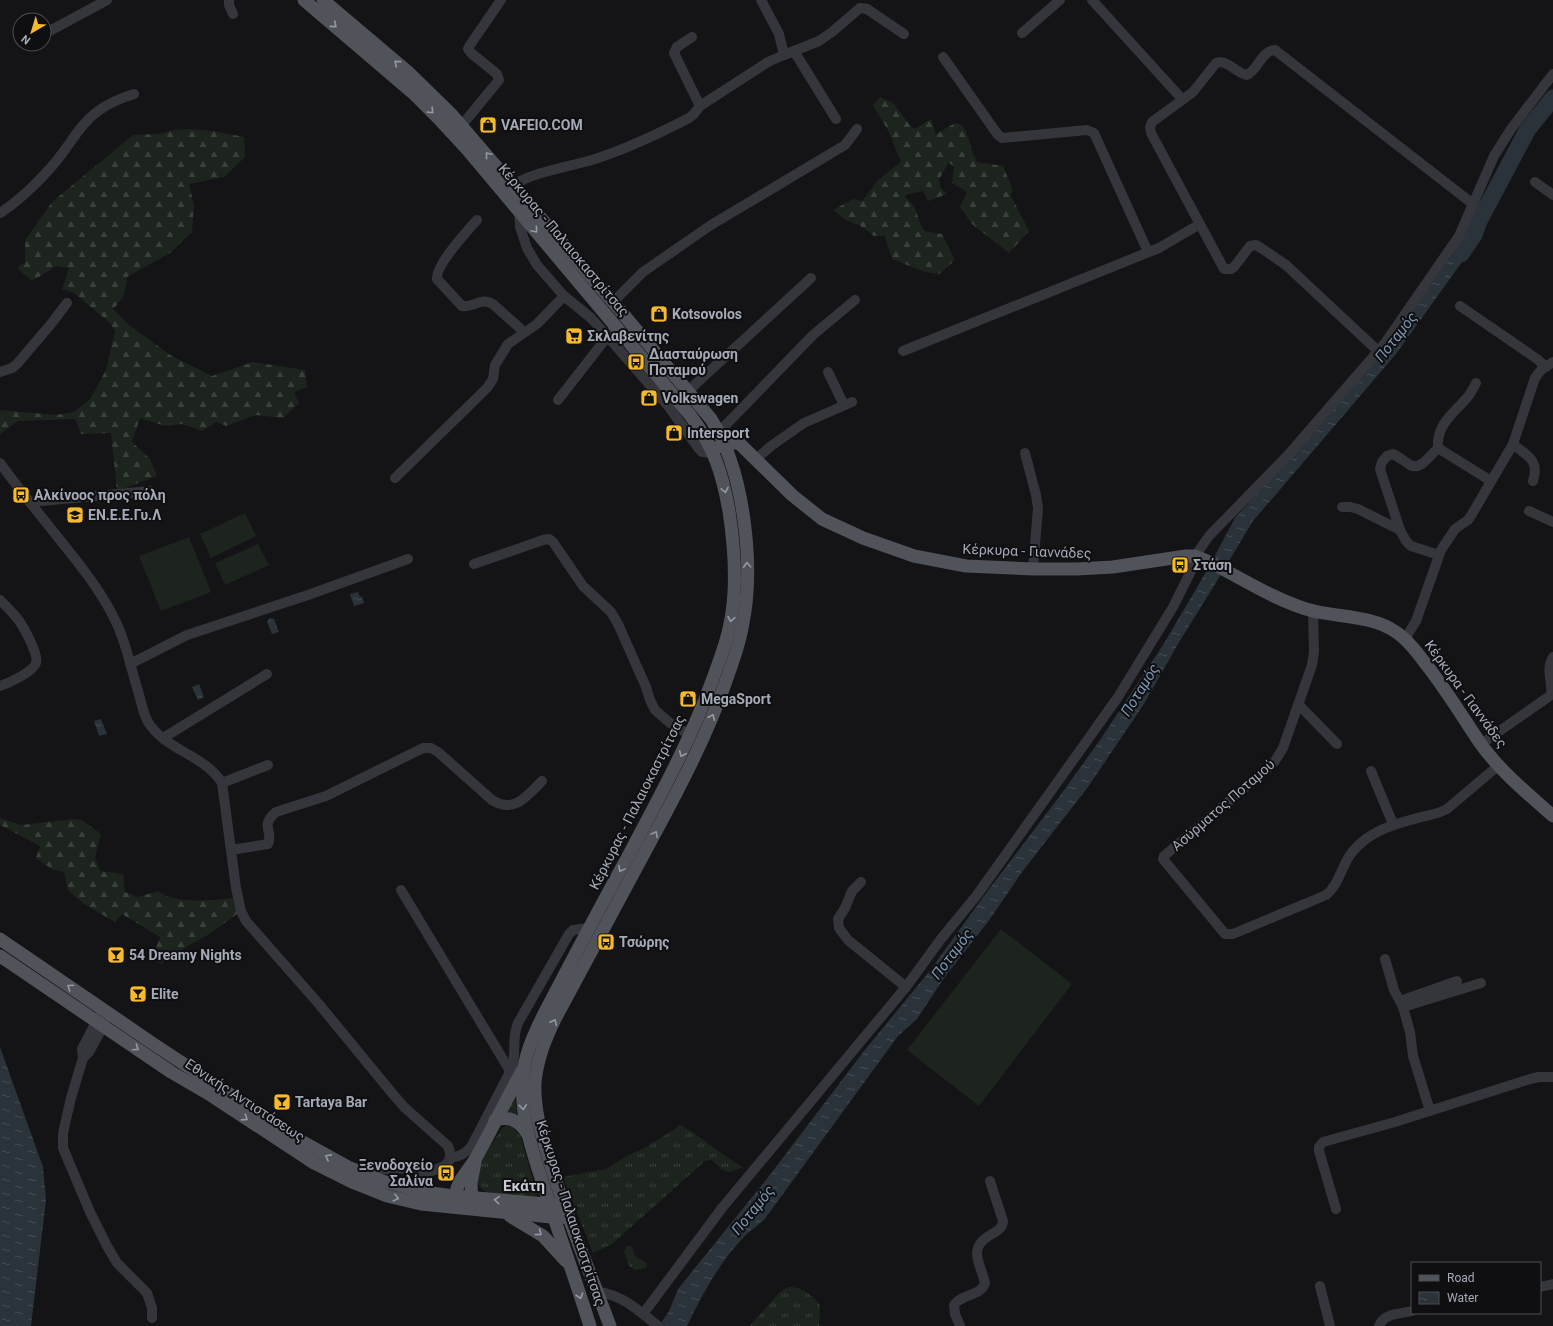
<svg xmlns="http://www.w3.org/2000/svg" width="1553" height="1326" font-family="Roboto,sans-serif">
<defs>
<pattern id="grass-tufts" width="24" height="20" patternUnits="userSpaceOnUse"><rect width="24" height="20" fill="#1c241d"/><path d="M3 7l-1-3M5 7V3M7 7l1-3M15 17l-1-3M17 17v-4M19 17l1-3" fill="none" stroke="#3a413c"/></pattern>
<pattern id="forest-firs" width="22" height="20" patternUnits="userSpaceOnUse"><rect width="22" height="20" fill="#1c241d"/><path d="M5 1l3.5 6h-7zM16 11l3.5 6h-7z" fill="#3a413c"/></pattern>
<pattern id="water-ripples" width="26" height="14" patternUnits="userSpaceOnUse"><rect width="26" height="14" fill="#2a323a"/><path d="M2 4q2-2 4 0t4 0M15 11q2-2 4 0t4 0" fill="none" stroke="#464d54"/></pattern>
</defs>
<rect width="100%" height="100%" fill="#141416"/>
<g fill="url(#grass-tufts)">
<path d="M 515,1097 L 517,1115 L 507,1113 Z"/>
<path d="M 681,1125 C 703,1138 721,1155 743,1167 L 730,1172 L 722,1170 L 712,1160 L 705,1161 L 612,1244 L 593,1253 L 563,1177 L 606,1169 L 625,1157 L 648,1146 Z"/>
<path d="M 504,1126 L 512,1127 L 520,1135 L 538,1198 L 486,1192 C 482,1190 478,1185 477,1180 C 476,1167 493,1143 500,1131 Z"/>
<path d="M 627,1246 L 632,1247 C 637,1263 637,1255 647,1263 L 646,1268 L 635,1270 L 629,1266 L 624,1251 Z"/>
<path d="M 788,1287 C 801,1286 812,1295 820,1305 L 819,1326 L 750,1326 L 779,1293 Z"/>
</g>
<g fill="url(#forest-firs)">
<path d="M 880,97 L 893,103 L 912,128 L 916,128 L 931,119 L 936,134 L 955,123 C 959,124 962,125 964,128 C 970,139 971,152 977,162 L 1003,166 L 1012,188 L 1011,196 L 1029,231 L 1009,253 L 972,224 L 960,207 L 967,192 L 952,183 L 954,166 L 948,163 L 939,180 L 941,188 L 947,194 L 928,201 L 923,191 L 905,195 C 906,200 910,201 913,205 C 918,214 918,222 925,231 L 942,234 L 955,260 L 939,274 L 925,272 L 892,259 L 885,236 L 874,236 L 859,225 L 845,220 L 833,210 L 853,199 L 862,201 L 878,180 L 901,162 L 889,132 L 873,105 Z"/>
<path d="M 189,129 L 213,131 L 244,137 L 245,157 L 224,177 L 189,184 L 194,205 L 192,232 L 170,253 L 127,277 C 126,292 124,298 113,309 L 129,325 L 170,355 L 212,376 L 253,362 L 305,370 L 307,387 L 294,392 L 299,403 L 283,418 L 256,415 L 226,426 L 217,422 L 202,431 L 182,424 L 165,426 L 140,418 L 132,442 L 150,459 L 157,476 L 117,491 L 111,433 L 81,434 L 75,419 L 18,421 L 0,434 L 0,410 L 56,415 L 74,412 L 90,399 L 106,370 L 115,331 L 110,323 L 74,293 L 62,289 L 69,268 L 57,266 L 32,281 L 17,268 L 25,262 L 25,240 L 52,202 L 133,135 L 159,134 L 175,130 Z"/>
<path d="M 0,818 L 21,825 L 74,819 L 82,820 L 101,834 L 95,857 L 100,871 L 123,874 L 125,892 L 138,897 L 158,891 C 175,905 212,900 233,898 L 241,911 L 211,933 L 165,959 L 162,964 L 152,959 L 160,937 L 122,914 L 115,922 L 84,904 L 68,890 L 64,872 L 53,870 L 36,858 L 40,846 L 0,825 Z"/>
</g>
<g fill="#1c241d">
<path d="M 245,513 L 256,536 L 211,558 L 200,534 Z"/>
<path d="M 189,537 L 211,592 L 161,611 L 139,556 Z"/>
<path d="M 258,544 L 269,565 L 225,585 L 215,563 Z"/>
<path d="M 1001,929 L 1072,984 L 979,1106 L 907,1050 Z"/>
</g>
<g fill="url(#water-ripples)">
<path d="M 1474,235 L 1477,241 L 1396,354 L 1253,521 L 1220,576 L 1178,644 L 1144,704 L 1088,787 L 1022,872 L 990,919 L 944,978 L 917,1019 L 898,1036 L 764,1220 C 757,1226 749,1231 743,1238 C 719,1263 702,1295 687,1326 L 659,1326 L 669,1311 L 678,1289 L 769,1176 L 864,1051 L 928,973 L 989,889 L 1059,797 L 1100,740 L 1163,645 L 1206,572 L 1235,518 L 1380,354 L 1464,239 Z"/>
<path d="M 358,592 L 360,597 L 362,596 L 364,603 L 354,606 L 350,594 Z"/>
<path d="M 270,618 L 274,619 L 279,632 L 272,634 L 267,622 Z"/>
<path d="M 199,684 L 204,697 L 198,700 L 192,687 Z"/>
<path d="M 101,719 L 107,734 L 99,736 L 94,721 Z"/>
<path d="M 0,1047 L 43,1167 L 46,1200 L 31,1326 L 0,1326 Z"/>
</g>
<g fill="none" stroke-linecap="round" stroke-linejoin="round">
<path stroke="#2a323a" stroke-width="17" d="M 1461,254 L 1474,235 L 1478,223 L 1528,129 L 1553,98"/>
<g stroke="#35363b" stroke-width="10">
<path d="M 229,0 L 229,5 L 233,14"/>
<path d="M 1092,0 L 1182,99"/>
<path d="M 1022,33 L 1060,0"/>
<path d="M 44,34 L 107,0"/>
<path d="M 692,37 L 677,47 L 674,53 L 700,106 L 768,62 L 784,55 L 779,34 L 761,0"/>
<path d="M 794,51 L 836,119"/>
<path d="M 784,55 L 819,41 L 832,32 L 860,8 L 867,9 L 904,34"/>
<path d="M 943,57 L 998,135 L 1002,138 L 1087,130 L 1094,133 L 1148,252"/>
<path d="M 462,125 L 499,80 L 497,74 L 471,53 L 468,49 L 470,45 L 501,0"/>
<path d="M 1535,182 L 1553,195"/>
<path d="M 513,185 C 536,171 569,167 595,159 C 626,149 660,133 689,118 L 694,114 L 700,106"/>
<path d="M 519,210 L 520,227 L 527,248 L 537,265 L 564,296 L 591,318 L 607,336 L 669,407 L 699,449 L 702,452 L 714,453"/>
<path d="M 0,213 C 22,199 49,172 64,151 C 75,136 83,122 98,111 C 109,103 121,98 134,94"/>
<path d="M 477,220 C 468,230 435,266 437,279 L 462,306 C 474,308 482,296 494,305 L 524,332"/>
<path d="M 613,302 L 643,272 L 711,225 L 845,145 L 857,129"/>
<path d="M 1460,306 L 1537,359 L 1546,367"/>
<path d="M 903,351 L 1159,248 L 1200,224"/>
<path d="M 1378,351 L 1286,265 L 1258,246 L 1256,245 L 1250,246 L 1234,267 L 1231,269 L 1224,269 L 1151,133 L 1150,127 L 1152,122 L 1193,92 L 1216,63 C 1227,59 1236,73 1247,75 C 1258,70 1262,50 1275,50 L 1473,204"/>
<path d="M 0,372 L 12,368 L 17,364 L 51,324 L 67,303"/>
<path d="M 828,372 L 844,405"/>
<path d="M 688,391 L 811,278"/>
<path d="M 558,400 L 611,332"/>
<path d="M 719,432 L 813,335 L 855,300"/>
<path d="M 1513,444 C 1527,456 1540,460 1533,481"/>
<path d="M 1438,448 C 1436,426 1452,414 1466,399 C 1470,395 1473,389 1476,383"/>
<path d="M 1025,453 L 1036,495 L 1038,508 L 1033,569"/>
<path d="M 755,460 L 771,446 L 804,423 L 852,402"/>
<path d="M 0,463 C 18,488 37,511 56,535 C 76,560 97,585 112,614 C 125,638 130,665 138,691 C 141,701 143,713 148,722 C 165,750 205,755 222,783 L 236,888 L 241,911 L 246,921 L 318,1003 L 392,1093 L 404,1107 L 448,1146 C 456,1165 441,1168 426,1173 L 422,1198"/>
<path d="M 395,478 L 487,388 L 493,379 L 495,365 L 508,344 L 537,324 L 564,296"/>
<path d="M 30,502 L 150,491"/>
<path d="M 1342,507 L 1350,507 L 1358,509 L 1400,530 L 1406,541 L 1411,546 L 1439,555"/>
<path d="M 1529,511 L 1553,522"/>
<path d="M 1400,530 L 1380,469 L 1382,462 L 1387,456 L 1393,454 C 1399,457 1404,461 1410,465 C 1421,471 1431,454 1438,448 L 1491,481"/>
<path d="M 474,564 L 543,540 L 549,539 L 553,542 L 583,586 L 611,612 L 618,624 L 646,687 L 650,700 L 655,710 L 670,723 L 690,735"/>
<path d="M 0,600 C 6,606 12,612 17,618 C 23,626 39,654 36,663 C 33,672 9,683 0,686"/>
<path d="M 1313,611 L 1314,652 L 1312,665 L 1283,748 L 1275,761 L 1268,768 L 1164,856 L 1163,859 L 1225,934 L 1233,934 L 1326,895 C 1340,884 1341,865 1353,851 C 1371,830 1395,824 1421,817 C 1430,815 1438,814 1447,809 L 1499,765"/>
<path d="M 1405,639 L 1416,621 L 1441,550 L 1455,529 L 1468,520 L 1472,514 L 1513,444 L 1535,378 L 1541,370 L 1553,362"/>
<path d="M 130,664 L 187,635 L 308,595 L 408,559"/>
<path d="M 1299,705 L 1337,744"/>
<path d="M 163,738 L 267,674"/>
<path d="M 1481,744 L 1551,695 C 1553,681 1545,670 1553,657"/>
<path d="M 1371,771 L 1393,824"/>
<path d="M 222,783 L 268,765"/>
<path d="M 231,850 L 268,844 C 274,830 259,827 276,812 L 326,796 L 423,748 L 431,748 L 438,752 L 492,800 C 514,814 527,796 542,781"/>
<path d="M 861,882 L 852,891 L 845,908 L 838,919 L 839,928 L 848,940 L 906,987"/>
<path d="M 401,890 L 510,1071"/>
<path d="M 1385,959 L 1394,990 L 1403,1007 L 1410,1032 L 1413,1056 L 1430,1111"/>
<path d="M 1400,1001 L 1457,981"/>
<path d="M 1403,1007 L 1481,983"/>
<path d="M 99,1016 L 82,1049 L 83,1058 L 71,1098 L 63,1133 L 63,1148 L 90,1212 L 107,1246 L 117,1263 L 147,1293 L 152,1308 L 152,1318"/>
<path d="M 83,1058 L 89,1052 L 106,1021"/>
<path d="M 450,1158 C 460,1156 465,1154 471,1147 L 512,1068 C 517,1052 511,1040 518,1023 L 569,934 L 573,930 L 589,928"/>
<path d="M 363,1174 C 386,1168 403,1166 426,1173"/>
<path d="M 1336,1209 L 1319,1151 L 1319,1147 L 1323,1142 L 1395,1122 L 1530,1079 L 1539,1077 L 1553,1077"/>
<path d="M 1320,1286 L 1330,1326"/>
<path d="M 1540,1287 L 1553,1284"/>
<path d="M 598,1292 C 623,1295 639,1311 658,1326"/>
<path d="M 643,1314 L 722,1208 L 906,987 L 941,939 L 977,895 L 1118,697 L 1173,607 L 1191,571 L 1195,556 L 1209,536 L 1288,455 L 1385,343 L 1459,236 L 1494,156 L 1511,129 L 1553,74"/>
<path d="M 960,1326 L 955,1314 L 954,1305 C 961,1294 981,1296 985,1283 C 983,1273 977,1263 977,1253 C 978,1234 1003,1235 1003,1221 L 990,1181"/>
<path d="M 1379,1326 C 1384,1313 1400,1314 1412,1311"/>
</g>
<g stroke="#51535a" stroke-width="13">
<path d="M 304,0 L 413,93 L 440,120 L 466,148 L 690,415 C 714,447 722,472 729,511 C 734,544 737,579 732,612 C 729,636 720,659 712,681 C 691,739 662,792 633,847 C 603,902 573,958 544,1014 C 535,1032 527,1049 524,1068 C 517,1114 535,1159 549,1202 C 562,1243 577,1284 590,1326"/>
<path d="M 323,0 L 408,72 L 452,115 L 613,302 L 711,419 C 745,472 755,568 742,628 C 739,646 732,664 726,681 C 707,735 681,785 654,835 C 621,896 588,958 555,1019 C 545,1040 537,1059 535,1083 C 534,1111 542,1136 550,1163 C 567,1218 590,1272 610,1326"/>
<path d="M 718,447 C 725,445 733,441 740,444 L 792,495 L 822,519 L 863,538 L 914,556 L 966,566 L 1033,569 L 1077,569 L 1113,567 L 1186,556 L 1195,556 L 1207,561 C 1240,577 1271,598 1306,609 C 1335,618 1370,614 1396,632 C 1408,640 1417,652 1425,663 C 1445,688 1462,716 1480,743 C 1500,771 1527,793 1553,816"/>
<path d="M 0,939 L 152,1043 L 299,1140 L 348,1167 L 382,1181 L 423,1192 L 454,1196 L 557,1205"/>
<path d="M 0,956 L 171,1072 L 212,1096 L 314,1163 L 352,1182 L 387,1196 L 421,1204 L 561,1218"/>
<path d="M 495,1120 C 509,1116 519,1120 527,1133"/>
<path d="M 454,1204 C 456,1180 465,1176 476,1158 C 492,1129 506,1100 522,1071"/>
<path d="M 472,1206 L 471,1183 L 475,1162"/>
<path d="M 510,1216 L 543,1236 L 566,1261"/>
</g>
</g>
<defs><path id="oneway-chevron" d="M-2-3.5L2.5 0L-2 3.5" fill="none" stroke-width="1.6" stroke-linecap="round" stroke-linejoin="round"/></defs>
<g stroke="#9499a4">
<use href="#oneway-chevron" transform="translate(334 25) rotate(40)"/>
<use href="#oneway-chevron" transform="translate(397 63) rotate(-140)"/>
<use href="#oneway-chevron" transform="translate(431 111) rotate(46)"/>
<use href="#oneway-chevron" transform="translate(488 155) rotate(-130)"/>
<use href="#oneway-chevron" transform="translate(535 230) rotate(50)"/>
<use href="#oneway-chevron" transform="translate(725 490) rotate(78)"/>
<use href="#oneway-chevron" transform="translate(747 565) rotate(-93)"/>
<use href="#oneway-chevron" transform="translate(731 619) rotate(101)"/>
<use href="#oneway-chevron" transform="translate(712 717) rotate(-67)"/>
<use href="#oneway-chevron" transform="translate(682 754) rotate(115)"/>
<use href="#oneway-chevron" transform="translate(655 834) rotate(-62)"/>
<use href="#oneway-chevron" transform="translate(621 869) rotate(118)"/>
<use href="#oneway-chevron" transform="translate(70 987) rotate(-146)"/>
<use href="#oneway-chevron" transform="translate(554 1022) rotate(-64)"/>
<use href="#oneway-chevron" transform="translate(136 1048) rotate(34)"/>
<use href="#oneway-chevron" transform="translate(523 1107) rotate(84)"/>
<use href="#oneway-chevron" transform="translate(245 1118) rotate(33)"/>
<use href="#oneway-chevron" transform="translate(328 1157) rotate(-152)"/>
<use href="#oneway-chevron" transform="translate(396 1198) rotate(14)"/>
<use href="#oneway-chevron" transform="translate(497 1200) rotate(-175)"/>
<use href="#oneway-chevron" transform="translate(539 1233) rotate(37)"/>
<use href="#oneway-chevron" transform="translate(580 1296) rotate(71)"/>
</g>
<defs>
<g id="shop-square" transform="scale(0.9)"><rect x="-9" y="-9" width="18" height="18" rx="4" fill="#f7ba2c" stroke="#0f0f11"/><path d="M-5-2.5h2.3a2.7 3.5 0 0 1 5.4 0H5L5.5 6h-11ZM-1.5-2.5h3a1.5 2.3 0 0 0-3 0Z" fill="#111"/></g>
<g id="supermarket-square" transform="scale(0.9)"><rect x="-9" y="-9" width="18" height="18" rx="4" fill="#f7ba2c" stroke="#0f0f11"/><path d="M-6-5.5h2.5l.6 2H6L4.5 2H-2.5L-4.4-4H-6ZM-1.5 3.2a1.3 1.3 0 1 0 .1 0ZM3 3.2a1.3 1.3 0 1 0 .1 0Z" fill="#111"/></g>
<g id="bus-square" transform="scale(0.9)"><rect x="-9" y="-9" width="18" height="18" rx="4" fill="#f7ba2c" stroke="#0f0f11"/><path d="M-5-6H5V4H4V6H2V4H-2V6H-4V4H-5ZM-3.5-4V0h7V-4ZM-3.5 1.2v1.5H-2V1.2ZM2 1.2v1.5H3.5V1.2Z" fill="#111"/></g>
<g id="school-square" transform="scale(0.9)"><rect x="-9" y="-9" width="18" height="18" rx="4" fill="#f7ba2c" stroke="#0f0f11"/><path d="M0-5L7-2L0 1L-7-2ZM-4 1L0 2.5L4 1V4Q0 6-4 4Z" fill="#111"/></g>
<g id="bar-square" transform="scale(0.9)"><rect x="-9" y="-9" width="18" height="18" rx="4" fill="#f7ba2c" stroke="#0f0f11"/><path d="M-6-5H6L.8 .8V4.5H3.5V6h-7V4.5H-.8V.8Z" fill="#111"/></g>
</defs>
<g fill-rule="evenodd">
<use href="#shop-square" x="488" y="125"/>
<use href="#shop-square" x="659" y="314"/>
<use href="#supermarket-square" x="574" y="336"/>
<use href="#bus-square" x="636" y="362"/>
<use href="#shop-square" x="649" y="398"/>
<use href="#shop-square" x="674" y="433"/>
<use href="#bus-square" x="21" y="495"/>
<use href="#school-square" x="75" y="515"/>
<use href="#bus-square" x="1180" y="565"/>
<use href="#shop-square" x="688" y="699"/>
<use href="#bus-square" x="606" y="942"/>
<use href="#bar-square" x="116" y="955"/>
<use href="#bar-square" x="138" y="994"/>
<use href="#bar-square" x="282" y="1102"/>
<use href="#bus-square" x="446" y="1173"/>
</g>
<g text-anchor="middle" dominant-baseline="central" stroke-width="4" stroke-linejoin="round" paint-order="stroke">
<g font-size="14" font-weight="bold" fill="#a5aab7" stroke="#0f0f11" text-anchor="start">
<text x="501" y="125">VAFEIO.COM</text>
<text x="672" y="314">Kotsovolos</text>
<text x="587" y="336">Σκλαβενίτης</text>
<text x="649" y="354">Διασταύρωση<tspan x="649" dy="16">Ποταμού</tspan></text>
<text x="662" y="398">Volkswagen</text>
<text x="687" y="433">Intersport</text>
<text x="34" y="495">Αλκίνοος προς πόλη</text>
<text x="88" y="515">ΕΝ.Ε.Ε.Γυ.Λ</text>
<text x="1193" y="565">Στάση</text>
<text x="701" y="699">MegaSport</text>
<text x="619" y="942">Τσώρης</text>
<text x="129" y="955">54 Dreamy Nights</text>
<text x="151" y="994">Elite</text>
<text x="295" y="1102">Tartaya Bar</text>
<text x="433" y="1165" text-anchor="end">Ξενοδοχείο<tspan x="433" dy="16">Σαλίνα</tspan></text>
</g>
<g font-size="14" fill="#a5aab7" stroke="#0f0f11">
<text transform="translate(564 240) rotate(50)">Κέρκυρας - Παλαιοκαστρίτσας</text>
<text transform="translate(1027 551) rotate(2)">Κέρκυρα - Γιαννάδες</text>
<text transform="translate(1466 694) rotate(54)">Κέρκυρα - Γιαννάδες</text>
<text transform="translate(637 802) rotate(-63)">Κέρκυρας - Παλαιοκαστρίτσας</text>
<text transform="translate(1223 805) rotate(-41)">Ασύρματος Ποταμού</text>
<text transform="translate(245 1100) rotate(33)">Εθνικής Αντιστάσεως</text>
<text transform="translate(571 1213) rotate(72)">Κέρκυρας - Παλαιοκαστρίτσας</text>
</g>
<g font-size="15" font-style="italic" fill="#7b97b3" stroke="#0f0f11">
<text transform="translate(1396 337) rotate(-52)">Ποταμός</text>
<text transform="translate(1140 690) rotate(-58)">Ποταμός</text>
<text transform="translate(952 954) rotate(-53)">Ποταμός</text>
<text transform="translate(753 1210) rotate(-51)">Ποταμός</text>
</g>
<g font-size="15" font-weight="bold" fill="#c7c9d3" stroke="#0f0f11">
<text x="524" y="1186">Εκάτη</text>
</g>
</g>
<rect x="1411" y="1262" width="130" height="52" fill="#0f0f11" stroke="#4b4d53"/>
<rect x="1419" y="1275" width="20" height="6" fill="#51535a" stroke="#4b4d53"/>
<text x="1447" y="1282" font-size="12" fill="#a5aab7">Road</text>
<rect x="1419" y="1292" width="20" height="12" fill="url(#water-ripples)" stroke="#4b4d53"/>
<text x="1447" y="1302" font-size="12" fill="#a5aab7">Water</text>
<g transform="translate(32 32) rotate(218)"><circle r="19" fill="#0f0f11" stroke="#4b4d53"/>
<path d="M0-3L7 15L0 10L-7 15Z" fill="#f7ba2c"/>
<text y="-6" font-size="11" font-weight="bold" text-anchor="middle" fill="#a5aab7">N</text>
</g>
</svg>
